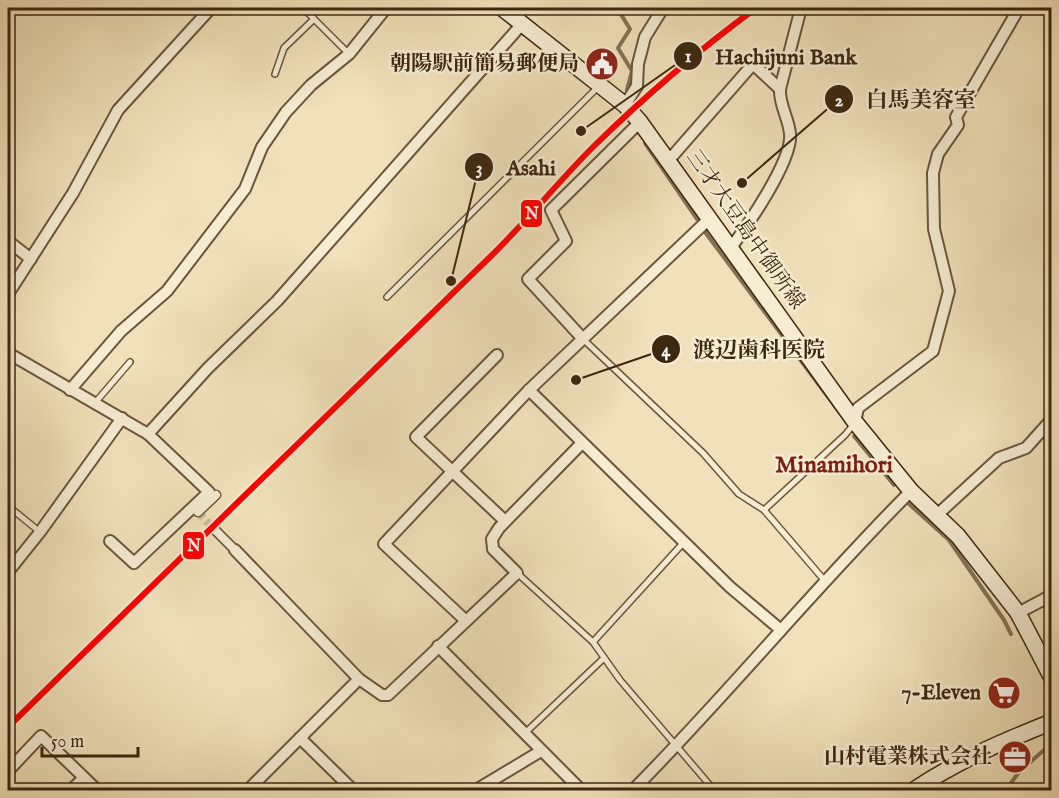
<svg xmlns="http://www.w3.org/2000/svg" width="1059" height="798" font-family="'IM FELL English','Noto Serif JP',serif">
<rect width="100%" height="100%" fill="#f0e1ba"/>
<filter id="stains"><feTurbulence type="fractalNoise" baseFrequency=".00333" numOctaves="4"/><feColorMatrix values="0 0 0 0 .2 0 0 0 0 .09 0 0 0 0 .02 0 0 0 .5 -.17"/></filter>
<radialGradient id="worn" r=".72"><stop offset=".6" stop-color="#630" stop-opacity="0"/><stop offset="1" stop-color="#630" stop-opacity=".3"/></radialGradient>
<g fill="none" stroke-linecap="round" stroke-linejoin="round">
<g stroke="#837153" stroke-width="4">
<path d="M 617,8 L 630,29 L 618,48 L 632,71 L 627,90"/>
<path d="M 645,143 L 697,219"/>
<path d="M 705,232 L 840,413"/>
<path d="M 854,436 L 894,485"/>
<path d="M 908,503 L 949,540 L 1004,620 L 1011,634"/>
<path d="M 1006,790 L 1019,772 L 1052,743"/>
</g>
<path stroke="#ccbc98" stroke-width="8" stroke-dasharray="8 4" stroke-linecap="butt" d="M 198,512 L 216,531"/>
<g stroke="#69563a" stroke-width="8">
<g id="service">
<path d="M 305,10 L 349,54"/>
<path d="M 275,74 L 284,48 L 314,19"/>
<path d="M 387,297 L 599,86"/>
<path d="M 583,339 L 703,453 L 739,494 L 764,510 L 825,581"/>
<path d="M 94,404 L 130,362"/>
<path d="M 8,506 L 40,532"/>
<path d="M 764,510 L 845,435 L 854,424"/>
<path d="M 517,573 L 593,642 L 620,680 L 714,790"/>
<path d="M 593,642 L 685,541"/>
<path d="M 524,734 L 604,658"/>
</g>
</g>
<g stroke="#69563a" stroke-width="11">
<g id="pedestrian">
<path d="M 198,512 L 216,495"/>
<path d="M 216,531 L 235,550"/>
</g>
</g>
<g stroke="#69563a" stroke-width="14">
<g id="minor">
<path d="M 625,105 L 637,86 L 638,64 L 645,37 L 663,8"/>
<path d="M 669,160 L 753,64 L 780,89"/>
<path d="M 708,220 L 529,390 L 730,587 L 781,630"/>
<path d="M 8,241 L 31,259"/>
<path d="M 730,249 C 746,228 793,160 790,134 C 789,119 779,105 780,89 L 801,8"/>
<path d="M 8,294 L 73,193 L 118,110 L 211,8"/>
<path d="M 583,339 L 528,279 L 566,241 L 551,210 L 640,122"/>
<path d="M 8,353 L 148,434 L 209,492 L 134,563 L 110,541"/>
<path d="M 497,355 L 416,437 L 505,521"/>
<path d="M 70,390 L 121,331 L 167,291 L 245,189 L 262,147 L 286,112 L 311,85 L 349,54 L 386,8"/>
<path d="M 855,422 L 858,408 L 933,351 L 949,291 L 934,229 L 933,173 L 938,154 L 958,125 L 956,117 L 1019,8"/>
<path d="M 148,434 L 208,368 L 277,301 L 522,24"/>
<path d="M 937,515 L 999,458 L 1026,448 L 1052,419"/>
<path d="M 235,550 L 359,679"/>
<path d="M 8,572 L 40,532 L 122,418"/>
<path d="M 1018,613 L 1052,595"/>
<path d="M 465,620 L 384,544 L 529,390"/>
<path d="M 438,646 L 581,790"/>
<path d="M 300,738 L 353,790"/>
<path d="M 8,771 L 41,736 L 97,790"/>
<path d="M 71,790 L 84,778"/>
<path d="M 248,790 L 359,679 L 382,695 L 388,695 L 517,573 L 493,549 L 492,539 L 499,528 L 581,444"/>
<path d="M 476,790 L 541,751"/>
<path d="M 633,790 C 729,693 815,587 911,491"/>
</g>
</g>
<g stroke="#3c2710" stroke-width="18">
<g id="secondary">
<path d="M 502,8 L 625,105 L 640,122 L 855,422 L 911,491 L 958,536 L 1018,613 L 1052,678"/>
<path d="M 914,790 C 957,761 1003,741 1052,722"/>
</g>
</g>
<use href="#service" stroke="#f5ecd2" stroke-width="5"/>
<use href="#pedestrian" stroke="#f5ecd2" stroke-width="8"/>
<use href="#minor" stroke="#f5ecd2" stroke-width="10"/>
<use href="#secondary" stroke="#f5ecd2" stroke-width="15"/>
<g stroke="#f5ecd2" stroke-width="10">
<path id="rail-1" d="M 8,727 C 169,570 328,413 490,257 C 526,222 558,182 593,147 C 644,97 699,50 756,8"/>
</g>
<use href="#rail-1" stroke="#f00" stroke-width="6"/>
</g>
<defs>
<g id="civic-disc" transform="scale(1.725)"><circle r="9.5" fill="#8f2418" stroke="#f5ecd2"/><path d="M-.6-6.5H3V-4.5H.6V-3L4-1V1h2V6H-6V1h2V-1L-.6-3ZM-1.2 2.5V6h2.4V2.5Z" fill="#fff"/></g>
<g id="supermarket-disc" transform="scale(1.725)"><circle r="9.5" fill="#8f2418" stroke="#f5ecd2"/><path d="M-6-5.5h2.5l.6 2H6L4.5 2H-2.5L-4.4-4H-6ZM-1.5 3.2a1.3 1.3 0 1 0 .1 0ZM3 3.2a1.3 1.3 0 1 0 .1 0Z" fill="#fff"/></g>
<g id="office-disc" transform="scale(1.725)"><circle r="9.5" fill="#8f2418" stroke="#f5ecd2"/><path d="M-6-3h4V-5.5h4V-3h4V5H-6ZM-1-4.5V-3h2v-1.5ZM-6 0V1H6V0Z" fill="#fff"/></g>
</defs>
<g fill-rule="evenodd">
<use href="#civic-disc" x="602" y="64"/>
<use href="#supermarket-disc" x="1004" y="693"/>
<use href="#office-disc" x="1015" y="757"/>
</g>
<g text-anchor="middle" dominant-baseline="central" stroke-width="5" stroke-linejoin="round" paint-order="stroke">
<g font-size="21" font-weight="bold" fill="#3c2710" stroke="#f5ecd2" text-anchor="end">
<text x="579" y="64">朝陽駅前簡易郵便局</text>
<text x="981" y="693">7-Eleven</text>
<text x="992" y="757">山村電業株式会社</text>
</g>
<g font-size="21" fill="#3c2710" stroke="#f5ecd2">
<text transform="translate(745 230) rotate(55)">三才大豆島中御所線</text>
</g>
<g font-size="24" font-weight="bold" fill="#7a1f14" stroke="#f5ecd2">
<text x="834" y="465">Minamihori</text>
</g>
</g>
<path fill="none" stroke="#3c2710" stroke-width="2" d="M581 131L688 56M742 183L839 99M451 281L479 167M576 380L666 349"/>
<g fill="#3c2710" stroke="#f5ecd2" stroke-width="2">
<circle cx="581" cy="131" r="6"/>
<circle cx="742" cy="183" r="6"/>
<circle cx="451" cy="281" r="6"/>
<circle cx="576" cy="380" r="6"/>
<circle cx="688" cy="56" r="15"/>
<circle cx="839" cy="99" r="15"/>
<circle cx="479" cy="167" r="15"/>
<circle cx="666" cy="349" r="15"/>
</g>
<g font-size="18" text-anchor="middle" font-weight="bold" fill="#fff">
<text x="688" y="62">1</text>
<text x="839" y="106">2</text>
<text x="479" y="174">3</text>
<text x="666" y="356">4</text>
</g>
<g font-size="22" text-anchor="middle" font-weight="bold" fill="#3c2710" stroke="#f5ecd2" stroke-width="5" stroke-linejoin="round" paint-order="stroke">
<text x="786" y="64">Hachijuni Bank</text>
<text x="921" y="107">白馬美容室</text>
<text x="531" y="175">Asahi</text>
<text x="759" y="357">渡辺歯科医院</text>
</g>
<g stroke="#f5ecd2" stroke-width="2">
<rect x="520" y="199" width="23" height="29" rx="6" fill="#f00"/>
<rect x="182" y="531" width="23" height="29" rx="6" fill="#f00"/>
</g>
<g font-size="16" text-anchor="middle" font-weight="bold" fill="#fff">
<text x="532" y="219">N</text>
<text x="194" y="551">N</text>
</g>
<rect width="1059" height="798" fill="none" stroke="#f0e1ba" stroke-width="30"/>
<rect x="9" y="9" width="1041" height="780" fill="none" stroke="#3c2710" stroke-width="3"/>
<rect x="15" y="15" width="1029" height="768" fill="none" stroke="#3c2710" stroke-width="1.5"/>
<path d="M42 747v9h96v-9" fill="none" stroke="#3c2710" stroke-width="3"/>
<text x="51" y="747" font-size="18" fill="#3c2710" stroke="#f5ecd2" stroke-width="4.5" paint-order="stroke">50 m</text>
<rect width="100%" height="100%" filter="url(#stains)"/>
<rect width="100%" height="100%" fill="url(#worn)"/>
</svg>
